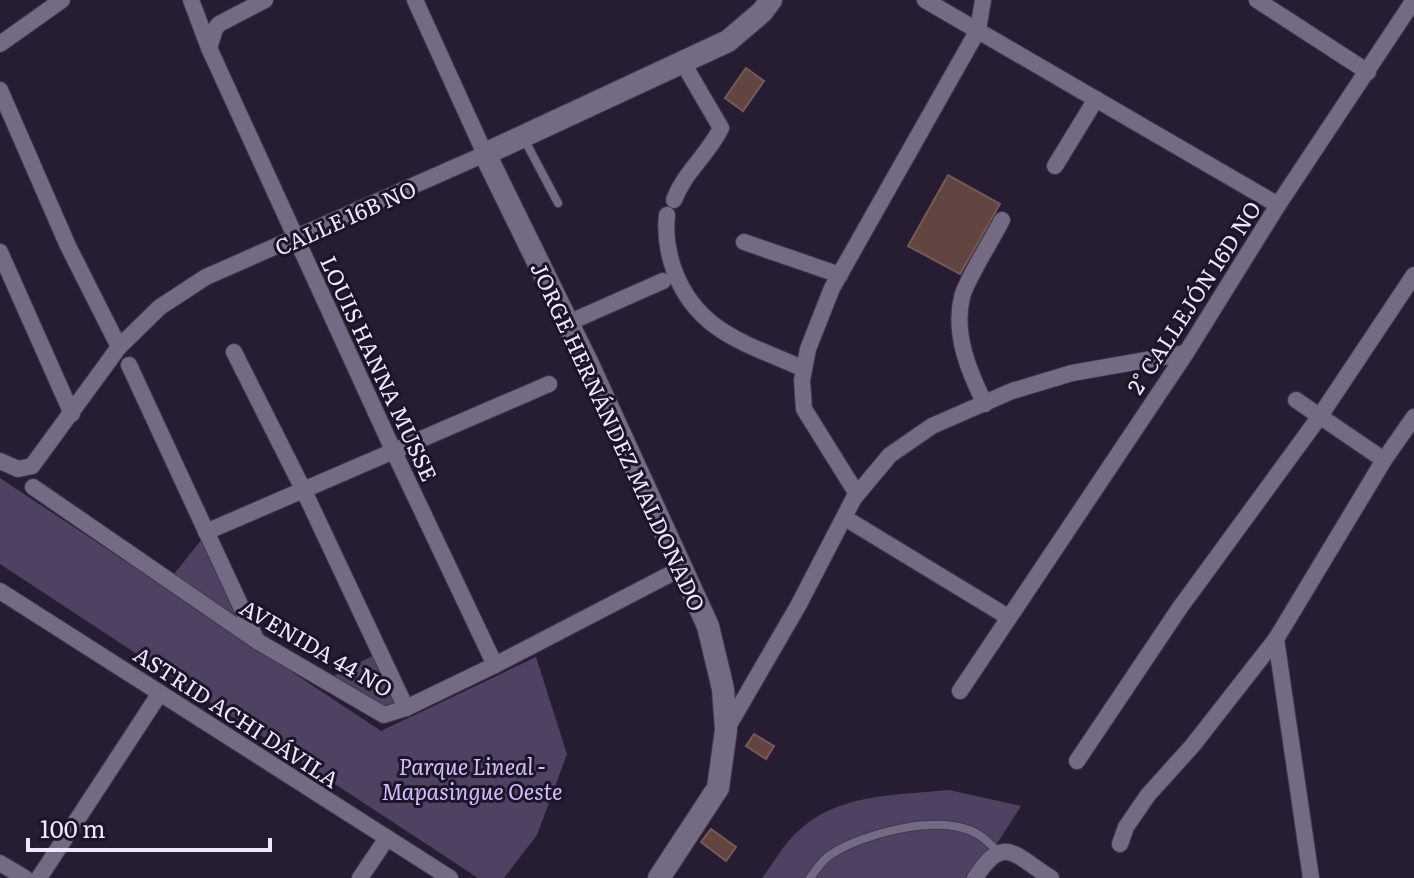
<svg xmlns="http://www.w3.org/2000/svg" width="1414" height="878" font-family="Literata,serif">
<rect width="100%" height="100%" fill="#261d33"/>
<g fill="#4e4162">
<path d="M 0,478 L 381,731 L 536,657 L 567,754 L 537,835 L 504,878 L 478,878 L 0,564 Z"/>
<path d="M 202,539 L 242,620 L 174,574 Z"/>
<path d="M 376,654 L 399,703 L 386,710 L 330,678 Z"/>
<path d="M 949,790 L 1021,806 L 975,878 L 762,878 C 773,864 783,845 796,833 C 837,793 896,795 949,790 Z"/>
</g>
<g fill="#624541" stroke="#775955" stroke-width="2">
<path d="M 746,68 L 764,81 L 743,111 L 725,98 Z"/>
<path d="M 948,175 L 1000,204 L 960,274 L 908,246 Z"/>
<path d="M 754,734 L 774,746 L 766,759 L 746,746 Z"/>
<path d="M 711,829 L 736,847 L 726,861 L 701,842 Z"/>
</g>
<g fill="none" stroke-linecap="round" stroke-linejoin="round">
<g stroke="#40394b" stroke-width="10">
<g id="lane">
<path d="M 523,137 L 558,203"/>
<path d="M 810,878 C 816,870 822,860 830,855 C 864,833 942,812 979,835 C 986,839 992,846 998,852"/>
</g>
</g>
<g stroke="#40394b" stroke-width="18">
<g id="street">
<path d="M 191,0 L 209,48 L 394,452 L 495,665"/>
<path d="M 925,0 L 1278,205"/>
<path d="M 1257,0 L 1368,72"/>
<path d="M 0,44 L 62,0"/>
<path d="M 209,48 L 215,29 L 219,24 L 265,0"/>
<path d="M 0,90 L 68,246 L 119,347"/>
<path d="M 1055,166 L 1096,99"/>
<path d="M 674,200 C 685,171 708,155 721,128 L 683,63"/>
<path d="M 667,215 C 665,233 668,253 674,270 C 697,333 749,344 804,369"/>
<path d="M 744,242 L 840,275"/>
<path d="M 0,252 L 72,414"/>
<path d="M 568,323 L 663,281"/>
<path d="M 234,352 L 304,491 L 406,708"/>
<path d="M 129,365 L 256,639"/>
<path d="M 1296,400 L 1384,460"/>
<path d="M 985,404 C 969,372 953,334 962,297 C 966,280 993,238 1002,220"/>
<path d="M 0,461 L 18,469 L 32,466 L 119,347 L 160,307 L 206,277 L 485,154 L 415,0"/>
<path d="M 33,487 L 257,641 L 384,715 L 406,708 L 495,665 L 682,568"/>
<path d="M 857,494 L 804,409 L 802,380 L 808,349 L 832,288 L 978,30 L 983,0"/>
<path d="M 845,518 L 1008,617"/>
<path d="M 206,532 L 549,384"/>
<path d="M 0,591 L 450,878"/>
<path d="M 1276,639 L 1311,878"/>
<path d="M 960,691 L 1186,353 L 1278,205 L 1414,0"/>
<path d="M 726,730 L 798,606 L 854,498 L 890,455 L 932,426 L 1012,391 L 1072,373 L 1186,353"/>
<path d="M 1077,761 L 1179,609 L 1320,416 L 1414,275"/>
<path d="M 1120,844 L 1126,827 L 1148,795 L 1193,745 L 1276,639 L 1384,460 L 1414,417"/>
<path d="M 0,863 L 25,878"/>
<path d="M 39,878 L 160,693"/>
<path d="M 360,878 L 387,838"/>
<path d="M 975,878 C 1004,833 1014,855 1051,878"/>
</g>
</g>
<g stroke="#40394b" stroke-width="24">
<path id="secondary" d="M 659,878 L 718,788 L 726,730 L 723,689 L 708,626 L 588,364 L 485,154 L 728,41 L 762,12 L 771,0"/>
</g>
<use href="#lane" stroke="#746a84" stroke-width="8"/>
<use href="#street" stroke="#746a84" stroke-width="16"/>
<use href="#secondary" stroke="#746a84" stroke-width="22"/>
</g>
<g text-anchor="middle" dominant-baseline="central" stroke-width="6" stroke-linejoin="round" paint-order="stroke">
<g font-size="22" fill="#eee9f8" stroke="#1c1429">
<text transform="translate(345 217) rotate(-24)">CALLE 16B NO</text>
<text transform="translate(1193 297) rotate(-57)">2° CALLEJÓN 16D NO</text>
<text transform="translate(380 368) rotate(65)">LOUIS HANNA MUSSE</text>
<text transform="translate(619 436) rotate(65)">JORGE HERNÁNDEZ MALDONADO</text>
<text transform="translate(317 647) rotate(30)">AVENIDA 44 NO</text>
<text transform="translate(237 716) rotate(33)">ASTRID ACHI DÁVILA</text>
</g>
<g font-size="22" font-style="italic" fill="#d4befa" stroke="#1c1429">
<text x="472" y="765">Parque Lineal -<tspan x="472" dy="25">Mapasingue Oeste</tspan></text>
</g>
</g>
<path d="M28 838v12h242v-12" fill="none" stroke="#eee9f8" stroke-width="4"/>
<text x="40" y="838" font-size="24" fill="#eee9f8" stroke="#1c1429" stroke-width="6" paint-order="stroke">100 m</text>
</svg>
